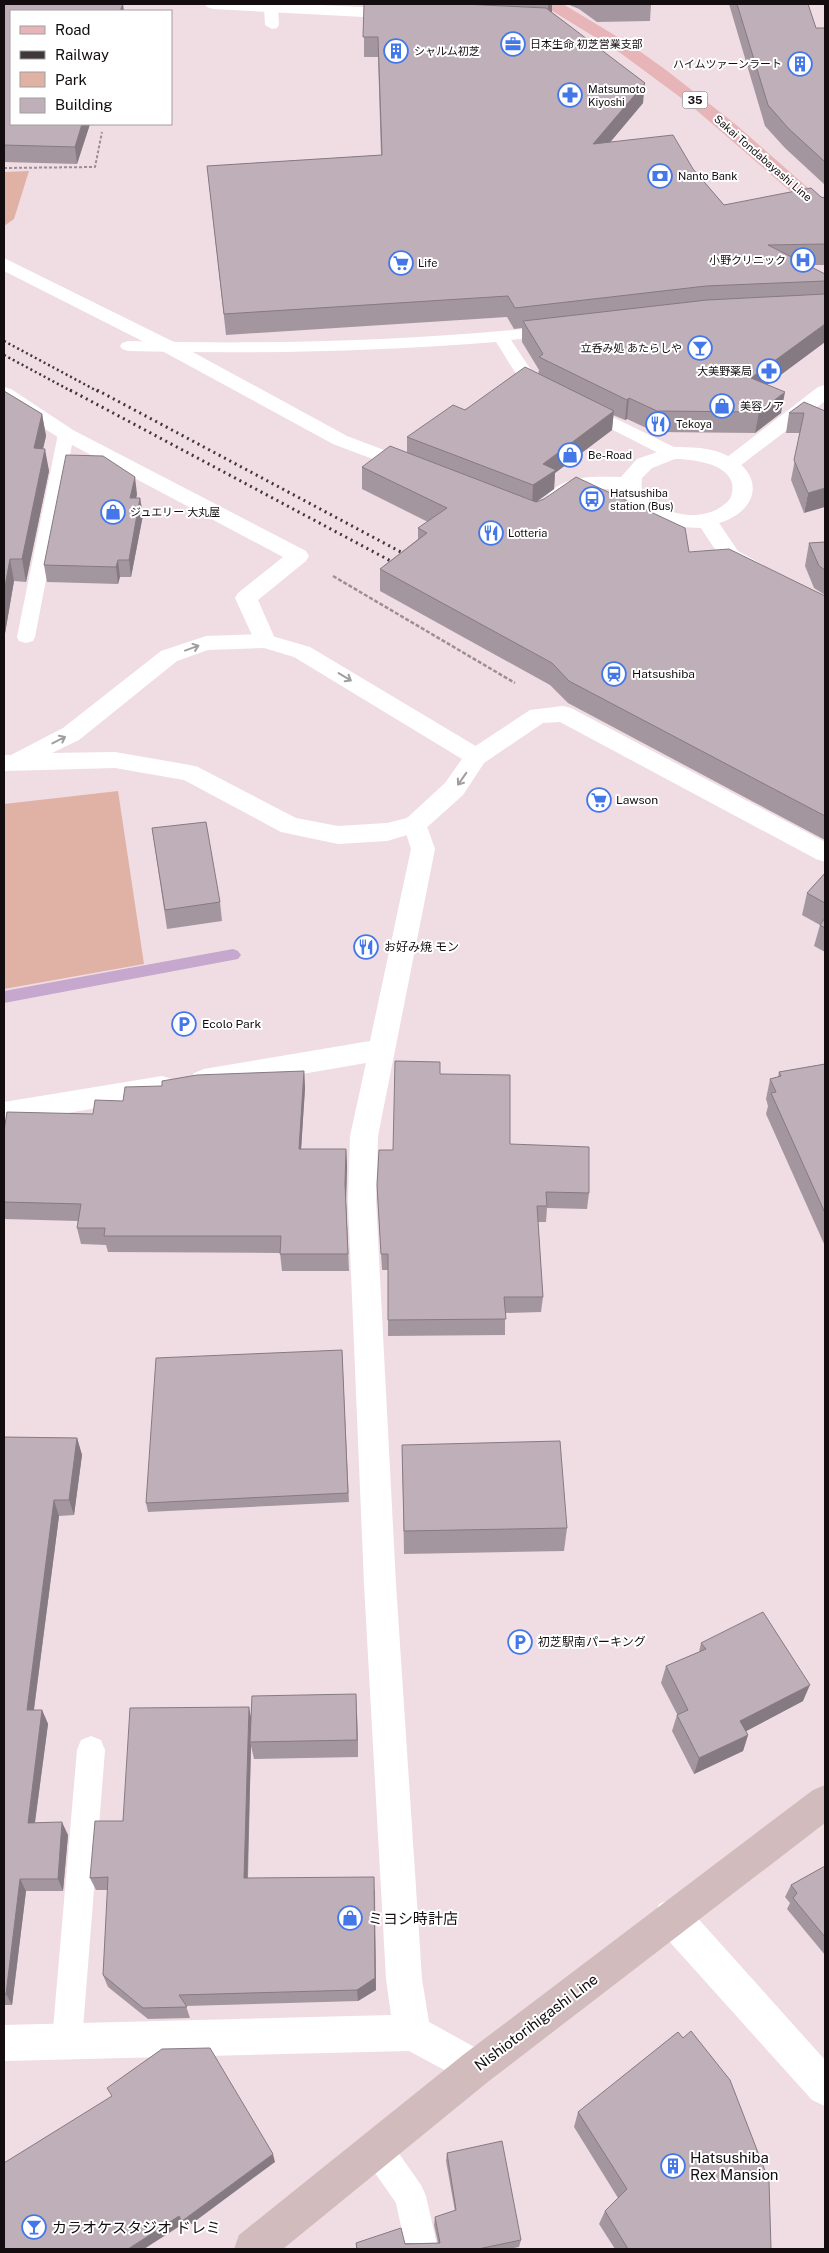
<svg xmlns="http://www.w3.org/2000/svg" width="829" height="2253" font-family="'Public Sans','Noto Sans JP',sans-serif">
<rect width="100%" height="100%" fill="#f0dde3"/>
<g fill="#e0b2a5">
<path d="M 29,171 L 14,219 L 4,226 L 4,172 Z"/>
<path d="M 118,791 L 144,964 L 4,989 L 4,804 Z"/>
</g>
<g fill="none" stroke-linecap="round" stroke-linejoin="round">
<path fill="#c6a7cd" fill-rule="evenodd" d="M 233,949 L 238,951 L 241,955 L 238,959 L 4,1003 L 4,991 Z"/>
<path stroke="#9c8e92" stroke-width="2" stroke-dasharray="3 2" stroke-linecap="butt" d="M 4,168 L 95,167 L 102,132"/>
<path stroke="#9c8e92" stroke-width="2.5" stroke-dasharray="4 2" stroke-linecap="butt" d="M 333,576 L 515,683"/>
<g fill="#fff" fill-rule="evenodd">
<path d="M 266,4 L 274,4 L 278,7 L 279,25 L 277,28 L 272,29 L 265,25 L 264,7 Z"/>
<path d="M 553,326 L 559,328 L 561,331 L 559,334 L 511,340 L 537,379 L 550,385 L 552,388 L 550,391 C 524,398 508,359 496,342 C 373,352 251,354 128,351 L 122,349 L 120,346 L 122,343 L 128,341 C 270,345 411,341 553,326 Z"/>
<path d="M 586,404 L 678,449 L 680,453 L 678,457 L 666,457 L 580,413 L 578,409 L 580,405 Z"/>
<path d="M 66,429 L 72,430 L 74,434 L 35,637 L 33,641 L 26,643 L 19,641 L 17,637 L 58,434 L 60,430 Z"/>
<path d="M 91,1736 L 101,1740 L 105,1750 L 82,2041 L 78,2052 L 67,2056 L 56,2052 L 52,2041 L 77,1750 L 81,1740 Z"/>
<path d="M 377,2133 L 388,2138 L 421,2185 L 426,2196 L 438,2249 L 406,2249 L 396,2203 L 366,2160 L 361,2149 L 366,2138 Z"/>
</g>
<g fill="#fff" fill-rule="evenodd">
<path d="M 205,4 L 299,4 L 402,9 L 408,11 L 410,14 L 408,17 L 402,19 L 213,9 L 207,7 Z"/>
<path d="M 4,258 L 178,344 L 347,436 L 421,464 L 424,468 L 421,472 L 414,474 L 407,472 L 333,444 L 164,352 L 4,271 Z"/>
<path d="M 4,387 L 11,389 L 73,430 L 306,551 L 309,556 L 306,561 L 258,600 L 276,641 L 273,646 L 265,648 L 257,646 L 235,598 L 238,593 L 283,557 L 59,438 L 4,402 Z"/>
<path d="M 672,447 C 690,447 710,447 726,455 C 766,474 759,511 719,523 L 738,551 L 763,565 L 766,570 L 763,575 C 734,582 714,548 701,528 C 667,527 639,522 621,490 C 611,490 594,487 584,489 C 570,494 566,508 549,504 L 545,499 C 563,473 594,477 621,477 L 637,459 ZM 675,459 C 697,459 744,466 730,499 C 711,521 678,518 655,504 C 650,500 644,496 642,490 C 641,486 642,481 642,478 L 652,468 Z"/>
<path d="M 563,706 L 571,708 L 825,842 L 825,862 L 816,859 L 560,722 L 543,723 L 484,763 L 476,765 L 468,763 L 464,757 L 468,751 L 530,710 Z"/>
<path d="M 415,815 L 424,818 L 435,849 L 378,1136 L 376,1201 L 396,1584 L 422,1979 L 429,2022 L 489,2055 L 495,2068 L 489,2081 L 476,2087 L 409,2051 L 4,2061 L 4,2025 L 391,2015 L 386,1979 L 364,1584 L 348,1201 L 350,1136 L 366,1063 L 204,1091 L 194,1087 L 190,1080 L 194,1073 L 204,1069 L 370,1041 L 411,849 L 403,824 L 406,818 Z"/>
<path d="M 162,1076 L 172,1079 L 176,1087 L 172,1095 L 4,1124 L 4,1102 Z"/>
<path d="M 672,1899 L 685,1904 L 825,2060 L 825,2106 L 812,2100 L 659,1930 L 654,1917 L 659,1904 Z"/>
</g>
<g fill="#fff" fill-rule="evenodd">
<path d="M 825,385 L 825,401 L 736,469 L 729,471 L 722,469 L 719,465 L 722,461 L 818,387 Z"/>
<path d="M 265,634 L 310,647 L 484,751 L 488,757 L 463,795 L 424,830 L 387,841 L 338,844 L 281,832 L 184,780 L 115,768 L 4,771 L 4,755 L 11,755 L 63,728 L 161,651 L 206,636 ZM 264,648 L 294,657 L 462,759 L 445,783 L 407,818 L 387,823 L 338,826 L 296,818 L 198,767 L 190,765 L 115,752 L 52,753 L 79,740 L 177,661 L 208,650 Z"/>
</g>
<path fill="#d1bbbc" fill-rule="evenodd" d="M 825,1785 L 825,1823 L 489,2081 L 283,2249 L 234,2249 L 239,2235 L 463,2055 L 813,1790 Z"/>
<path fill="#e7b5b8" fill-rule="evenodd" d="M 544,4 L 563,4 L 631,45 L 666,70 L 734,123 L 825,203 L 825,217 L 819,216 L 688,103 L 619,52 L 546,7 Z"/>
<g stroke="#40373a" stroke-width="2.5" stroke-dasharray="2 3" stroke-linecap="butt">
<path d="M 4,341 L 99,392"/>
<path d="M 4,355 L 73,392"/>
</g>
<g stroke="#40373a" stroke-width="3" stroke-dasharray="2 4" stroke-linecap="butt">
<path d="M 70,390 L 402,567"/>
<path d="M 97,390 L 414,559"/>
</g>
</g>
<g fill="#a4969f">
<path d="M 4,4 L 90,124 L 77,164 L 4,162 Z"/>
<path d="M 364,4 L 552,4 L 552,13 L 643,103 L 610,142 L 693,169 L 724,205 L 821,197 L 825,198 L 825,265 L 807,265 L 825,274 L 825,342 L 767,385 L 781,413 L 755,433 L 655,432 L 627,419 L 625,420 L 613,415 L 612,430 L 555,473 L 554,489 L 537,501 L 689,552 L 825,596 L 825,840 L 568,703 L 550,685 L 380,591 L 380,569 L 418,539 L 418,528 L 428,522 L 362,489 L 362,467 L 407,452 L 407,437 L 538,374 L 539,370 L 522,342 L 522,328 L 514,329 L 507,317 L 226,335 L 207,166 L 381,155 L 378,57 L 364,57 Z"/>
<path d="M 567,4 L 651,4 L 650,21 L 597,22 L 579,9 Z"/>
<path d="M 729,4 L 808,4 L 816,28 L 825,28 L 825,185 L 785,148 L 765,126 Z"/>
<path d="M 4,391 L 42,414 L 46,436 L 43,448 L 49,471 L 26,582 L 14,581 L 4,639 Z"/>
<path d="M 825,411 L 804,513 L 791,480 L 800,433 L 786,433 L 789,413 Z"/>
<path d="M 137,494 L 136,498 L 140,498 L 143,515 L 131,577 L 120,577 L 118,584 L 47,582 L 44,565 Z"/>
<path d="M 825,542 L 825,595 L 814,588 L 805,566 L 809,543 Z"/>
<path d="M 152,828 L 220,902 L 222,921 L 167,929 Z"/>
<path d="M 825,873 L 825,952 L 814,946 L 820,925 L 802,915 L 807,893 Z"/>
<path d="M 825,1064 L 825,1246 L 766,1114 L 768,1106 L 766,1099 L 770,1079 L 778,1077 L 779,1072 Z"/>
<path d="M 304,1071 L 305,1088 L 301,1149 L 346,1149 L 347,1166 L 346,1201 L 349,1271 L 282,1271 L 280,1253 L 108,1252 L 106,1245 L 81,1244 L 77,1228 L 78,1221 L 4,1219 L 4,1131 L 93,1114 L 162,1086 Z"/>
<path d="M 440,1074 L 510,1144 L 589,1193 L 587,1209 L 547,1208 L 546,1222 L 538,1222 L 543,1297 L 541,1312 L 505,1313 L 505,1335 L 388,1336 L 388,1270 L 382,1270 L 377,1185 L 393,1150 Z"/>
<path d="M 342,1350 L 349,1502 L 148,1512 L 146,1503 Z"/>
<path d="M 4,1437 L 77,1438 L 82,1455 L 74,1515 L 59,1516 L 34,1710 L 42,1710 L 48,1724 L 35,1823 L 68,1835 L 63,1891 L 26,1891 L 12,2005 L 4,2005 Z"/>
<path d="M 402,1445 L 567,1528 L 564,1551 L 404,1554 Z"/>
<path d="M 701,1643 L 803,1701 L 746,1731 L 748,1735 L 743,1751 L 694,1774 L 672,1731 L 677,1715 L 677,1714 L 661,1683 L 666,1666 L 699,1652 Z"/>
<path d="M 357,1713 L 358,1757 L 254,1759 L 251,1746 L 248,1878 L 375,1890 L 376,1990 L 358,2001 L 186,2006 L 190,2018 L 148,2019 L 108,1987 L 103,1975 L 108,1890 L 96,1890 L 90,1878 L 123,1821 L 251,1718 Z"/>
<path d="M 825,1866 L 825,1955 L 787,1909 L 790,1903 L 785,1897 L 791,1885 Z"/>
<path d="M 578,2112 L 771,2249 L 615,2249 L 599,2224 L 605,2211 L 618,2198 L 574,2127 Z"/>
<path d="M 447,2153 L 521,2240 L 519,2247 L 509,2249 L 356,2249 L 356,2243 L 438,2243 L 434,2225 L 435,2217 L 455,2211 L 446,2161 Z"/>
</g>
<g fill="#867a82">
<path d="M 123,4 L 124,11 L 120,11 Z"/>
<path d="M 548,4 L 552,4 L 552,13 L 548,14 Z"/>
<path d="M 645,83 L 643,103 L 592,164 L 593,144 Z"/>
<path d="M 82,124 L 90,124 L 77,164 L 75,147 Z"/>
<path d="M 825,324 L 825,342 L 748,399 L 751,378 Z"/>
<path d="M 785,392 L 781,413 L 755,433 L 759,412 Z"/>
<path d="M 629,398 L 627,419 L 625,420 L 627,400 Z"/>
<path d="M 614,411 L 612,430 L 555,473 L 554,489 L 532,505 L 533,485 L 543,464 Z"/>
<path d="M 42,414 L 46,436 L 38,471 L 34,448 Z"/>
<path d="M 45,449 L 49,471 L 26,582 L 22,559 Z"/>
<path d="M 135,477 L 137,494 L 133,515 L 130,498 Z"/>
<path d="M 825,488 L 825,507 L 804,513 L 808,493 Z"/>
<path d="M 140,498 L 143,515 L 131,577 L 129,560 Z"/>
<path d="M 10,559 L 14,581 L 4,639 L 4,592 Z"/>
<path d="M 118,560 L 120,577 L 118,584 L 116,567 Z"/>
<path d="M 304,1071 L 305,1088 L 300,1166 L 299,1149 Z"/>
<path d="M 346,1149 L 347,1166 L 346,1201 L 349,1271 L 345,1184 Z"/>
<path d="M 77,1438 L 82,1455 L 74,1515 L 69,1500 Z"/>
<path d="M 54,1500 L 59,1516 L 32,1723 L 27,1710 Z"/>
<path d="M 810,1685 L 803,1701 L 735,1737 L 740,1721 Z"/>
<path d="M 356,1694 L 357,1713 L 358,1757 L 357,1740 Z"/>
<path d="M 249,1707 L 252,1722 L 250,1742 L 251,1746 L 247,1891 L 244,1878 Z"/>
<path d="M 42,1710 L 48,1724 L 33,1836 L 28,1823 Z"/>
<path d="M 748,1735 L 743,1751 L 694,1774 L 699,1758 Z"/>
<path d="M 62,1822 L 68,1835 L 63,1891 L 58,1879 Z"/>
<path d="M 374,1877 L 376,1990 L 358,2001 L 357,1990 Z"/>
<path d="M 20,1879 L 26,1891 L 12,2005 L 6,1994 Z"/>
<path d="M 273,2154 L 275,2162 L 186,2228 L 182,2221 Z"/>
<path d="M 179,2216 L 183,2224 L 144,2249 L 128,2249 Z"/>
</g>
<g fill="#bfafb9" stroke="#867a82">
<path d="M 4,4 L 123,4 L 120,11 L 11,11 L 11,124 L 82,124 L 75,147 L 4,145 Z"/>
<path d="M 364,4 L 462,4 L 546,8 L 645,83 L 593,144 L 673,135 L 693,169 L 724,205 L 811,188 L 821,197 L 825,198 L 825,244 L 768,245 L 825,274 L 825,281 L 706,286 L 515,308 L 508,296 L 224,314 L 207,166 L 382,155 L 378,37 L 363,37 Z"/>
<path d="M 737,4 L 808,4 L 816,28 L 825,28 L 825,162 L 788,128 L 768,105 Z"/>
<path d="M 825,294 L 825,324 L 751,378 L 785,392 L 759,412 L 657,411 L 629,398 L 627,400 L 539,357 L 543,354 L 523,321 L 707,300 Z"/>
<path d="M 525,367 L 614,411 L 543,464 L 556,470 L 533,485 L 407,437 L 453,405 L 465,410 Z"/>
<path d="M 4,391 L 42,414 L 34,448 L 45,449 L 22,559 L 10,559 L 4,592 Z"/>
<path d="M 804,402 L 825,411 L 825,488 L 808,493 L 794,460 L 804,413 L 789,413 Z"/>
<path d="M 390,446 L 536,502 L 544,499 L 576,477 L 685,528 L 689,552 L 729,549 L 825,596 L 825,816 L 569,681 L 552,663 L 380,569 L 427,533 L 418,528 L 447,508 L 362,467 Z"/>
<path d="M 66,455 L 103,456 L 135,477 L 130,498 L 140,498 L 129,560 L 118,560 L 116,567 L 44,565 Z"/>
<path d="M 825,542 L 825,570 L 819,566 L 809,543 Z"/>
<path d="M 206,822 L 220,902 L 165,910 L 152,828 Z"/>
<path d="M 825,873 L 825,903 L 807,893 Z"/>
<path d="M 825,918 L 825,928 L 820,925 Z"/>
<path d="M 395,1061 L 440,1062 L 440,1074 L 510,1075 L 510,1144 L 589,1147 L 589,1193 L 546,1192 L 547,1206 L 537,1206 L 543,1297 L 504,1297 L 506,1319 L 388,1320 L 388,1254 L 381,1254 L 377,1185 L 379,1150 L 393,1150 Z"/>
<path d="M 825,1064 L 825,1213 L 771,1093 L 776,1092 L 770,1079 L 781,1076 L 779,1072 Z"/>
<path d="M 304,1071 L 299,1149 L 346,1149 L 345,1184 L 348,1254 L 280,1254 L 281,1236 L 104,1236 L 105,1228 L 77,1228 L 81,1204 L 4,1202 L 4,1131 L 7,1112 L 93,1114 L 95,1100 L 123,1101 L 125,1087 L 162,1086 L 162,1081 L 197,1075 Z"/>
<path d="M 342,1350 L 348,1493 L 146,1503 L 156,1358 Z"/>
<path d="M 4,1437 L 77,1438 L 69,1500 L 54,1500 L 27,1710 L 42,1710 L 28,1823 L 62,1822 L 58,1879 L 20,1879 L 6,1994 L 4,1994 Z"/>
<path d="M 560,1441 L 567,1528 L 404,1531 L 402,1445 Z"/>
<path d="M 763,1612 L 810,1685 L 740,1721 L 748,1735 L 699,1758 L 677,1715 L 688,1710 L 666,1666 L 706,1649 L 701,1643 Z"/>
<path d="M 356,1694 L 357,1740 L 250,1742 L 252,1696 Z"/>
<path d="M 249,1707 L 244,1878 L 374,1877 L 375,1978 L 357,1990 L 179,1995 L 187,2007 L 143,2008 L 103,1975 L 108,1877 L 90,1878 L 95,1821 L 123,1821 L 130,1708 Z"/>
<path d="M 825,1866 L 825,1937 L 793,1898 L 797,1893 L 791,1885 Z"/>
<path d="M 691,2031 L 730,2080 L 769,2181 L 771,2249 L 628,2249 L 605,2211 L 627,2189 L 578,2112 L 678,2032 L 683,2038 Z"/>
<path d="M 210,2048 L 273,2154 L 182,2221 L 179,2216 L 128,2249 L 4,2249 L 4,2163 L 112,2096 L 107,2088 L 162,2049 Z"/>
<path d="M 502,2141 L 521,2240 L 478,2249 L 357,2249 L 356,2243 L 401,2228 L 405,2244 L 440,2243 L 435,2217 L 456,2210 L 447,2153 Z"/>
</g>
<defs><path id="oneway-shaft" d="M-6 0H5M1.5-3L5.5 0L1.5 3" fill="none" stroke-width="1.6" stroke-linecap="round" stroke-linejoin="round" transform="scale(1.25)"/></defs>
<g stroke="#a19e9f">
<use href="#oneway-shaft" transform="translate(192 648) rotate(-20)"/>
<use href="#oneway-shaft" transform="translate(345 677) rotate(31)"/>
<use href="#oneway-shaft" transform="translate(59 740) rotate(-27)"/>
<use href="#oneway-shaft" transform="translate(462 779) rotate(125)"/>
</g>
<defs>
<g id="office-ring" transform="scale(1.25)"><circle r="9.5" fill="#fff" stroke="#4477e8" stroke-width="1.5"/><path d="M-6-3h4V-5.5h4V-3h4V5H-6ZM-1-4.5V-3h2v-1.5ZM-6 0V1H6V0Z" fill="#4477e8"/></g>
<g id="building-ring" transform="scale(1.25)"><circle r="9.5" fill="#fff" stroke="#4477e8" stroke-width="1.5"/><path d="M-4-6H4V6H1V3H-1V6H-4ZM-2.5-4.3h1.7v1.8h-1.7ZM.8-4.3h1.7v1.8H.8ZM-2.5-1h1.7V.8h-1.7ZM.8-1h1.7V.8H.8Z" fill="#4477e8"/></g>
<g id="pharmacy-ring" transform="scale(1.25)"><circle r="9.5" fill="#fff" stroke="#4477e8" stroke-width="1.5"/><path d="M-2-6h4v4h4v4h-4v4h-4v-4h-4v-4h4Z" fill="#4477e8"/></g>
<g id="bank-ring" transform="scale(1.25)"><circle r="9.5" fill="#fff" stroke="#4477e8" stroke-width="1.5"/><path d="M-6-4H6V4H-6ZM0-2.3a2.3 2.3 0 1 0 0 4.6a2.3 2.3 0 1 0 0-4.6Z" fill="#4477e8"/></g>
<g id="hospital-ring" transform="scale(1.25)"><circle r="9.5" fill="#fff" stroke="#4477e8" stroke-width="1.5"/><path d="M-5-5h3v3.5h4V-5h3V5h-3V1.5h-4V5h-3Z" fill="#4477e8"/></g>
<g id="supermarket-ring" transform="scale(1.25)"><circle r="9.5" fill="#fff" stroke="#4477e8" stroke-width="1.5"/><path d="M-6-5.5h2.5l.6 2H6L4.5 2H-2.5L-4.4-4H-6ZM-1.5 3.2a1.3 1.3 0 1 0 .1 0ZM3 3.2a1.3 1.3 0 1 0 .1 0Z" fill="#4477e8"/></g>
<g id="bar-ring" transform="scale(1.25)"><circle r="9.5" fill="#fff" stroke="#4477e8" stroke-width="1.5"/><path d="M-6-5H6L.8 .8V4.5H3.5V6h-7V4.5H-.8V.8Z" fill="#4477e8"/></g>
<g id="shop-ring" transform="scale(1.25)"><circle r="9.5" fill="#fff" stroke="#4477e8" stroke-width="1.5"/><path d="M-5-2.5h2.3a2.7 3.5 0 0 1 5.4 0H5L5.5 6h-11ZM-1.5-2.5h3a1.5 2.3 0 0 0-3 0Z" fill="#4477e8"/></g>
<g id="restaurant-ring" transform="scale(1.25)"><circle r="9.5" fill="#fff" stroke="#4477e8" stroke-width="1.5"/><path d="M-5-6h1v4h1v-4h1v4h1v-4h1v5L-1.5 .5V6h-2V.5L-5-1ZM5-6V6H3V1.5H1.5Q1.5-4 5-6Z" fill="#4477e8"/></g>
<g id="bus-ring" transform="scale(1.25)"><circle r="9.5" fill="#fff" stroke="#4477e8" stroke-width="1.5"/><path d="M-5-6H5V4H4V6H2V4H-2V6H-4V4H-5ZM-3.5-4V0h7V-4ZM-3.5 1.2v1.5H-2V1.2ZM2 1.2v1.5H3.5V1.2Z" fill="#4477e8"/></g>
<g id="station-ring" transform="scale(1.25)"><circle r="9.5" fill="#fff" stroke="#4477e8" stroke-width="1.5"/><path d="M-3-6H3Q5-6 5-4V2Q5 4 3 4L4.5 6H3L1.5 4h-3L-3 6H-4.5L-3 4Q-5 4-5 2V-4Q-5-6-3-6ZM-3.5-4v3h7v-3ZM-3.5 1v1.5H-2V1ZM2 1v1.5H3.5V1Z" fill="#4477e8"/></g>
<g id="parking-ring" transform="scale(1.25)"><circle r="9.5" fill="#fff" stroke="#4477e8" stroke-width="1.5"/><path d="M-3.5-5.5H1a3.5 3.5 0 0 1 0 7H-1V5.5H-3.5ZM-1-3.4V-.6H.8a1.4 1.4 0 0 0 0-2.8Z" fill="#4477e8"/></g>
</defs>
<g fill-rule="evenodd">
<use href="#office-ring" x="513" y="44"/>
<use href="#building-ring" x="396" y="51"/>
<use href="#building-ring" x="800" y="64"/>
<use href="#pharmacy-ring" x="570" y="95"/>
<use href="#bank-ring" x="660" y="176"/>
<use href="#hospital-ring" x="803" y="260"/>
<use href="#supermarket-ring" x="401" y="263"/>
<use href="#bar-ring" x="700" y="348"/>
<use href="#pharmacy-ring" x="769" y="371"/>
<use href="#shop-ring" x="722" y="406"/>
<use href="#restaurant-ring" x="658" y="424"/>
<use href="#shop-ring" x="570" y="455"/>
<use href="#bus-ring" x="592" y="499"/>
<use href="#shop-ring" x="113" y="512"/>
<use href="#restaurant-ring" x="491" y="533"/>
<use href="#station-ring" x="614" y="674"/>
<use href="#supermarket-ring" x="599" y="800"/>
<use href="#restaurant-ring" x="366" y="947"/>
<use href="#parking-ring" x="184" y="1024"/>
<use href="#parking-ring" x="520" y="1642"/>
<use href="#shop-ring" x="350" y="1918"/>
<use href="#building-ring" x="673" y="2166"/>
<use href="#bar-ring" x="34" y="2227"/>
</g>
<g text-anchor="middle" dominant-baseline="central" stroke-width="4" stroke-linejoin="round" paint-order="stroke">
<g font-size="11" fill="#130d0f" stroke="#fff" text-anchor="start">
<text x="530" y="44">日本生命 初芝営業支部</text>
<text x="414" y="51">シャルム初芝</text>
<text x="782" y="64" text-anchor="end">ハイムツァーンラート</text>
<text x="588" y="89">Matsumoto<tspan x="588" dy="13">Kiyoshi</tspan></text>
<text x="678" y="176">Nanto Bank</text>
<text x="786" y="260" text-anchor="end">小野クリニック</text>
<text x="418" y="263">Life</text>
<text x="682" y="348" text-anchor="end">立呑み処 あたらしや</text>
<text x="752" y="371" text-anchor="end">大美野薬局</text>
<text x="740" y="406">美容ノア</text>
<text x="676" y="424">Tekoya</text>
<text x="588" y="455">Be-Road</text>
<text x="610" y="493">Hatsushiba<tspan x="610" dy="13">station (Bus)</tspan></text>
<text x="130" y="512">ジュエリー 大丸屋</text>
<text x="508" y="533">Lotteria</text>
</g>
<rect fill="#fff" stroke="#5a5657" stroke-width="1" x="682.5" y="91.5" width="25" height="17" rx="4"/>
<g font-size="11" font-weight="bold" fill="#130d0f">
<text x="695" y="100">35</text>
</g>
<g font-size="11" fill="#130d0f" stroke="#fff">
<text transform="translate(763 158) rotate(41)">Sakai Tondabayashi Line</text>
</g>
<g font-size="12" fill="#130d0f" stroke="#fff" text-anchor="start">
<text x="632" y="674">Hatsushiba</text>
<text x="616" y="800">Lawson</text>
<text x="384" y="947">お好み焼 モン</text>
<text x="202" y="1024">Ecolo Park</text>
<text x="538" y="1642">初芝駅南パーキング</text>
</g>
<g font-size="15" fill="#130d0f" stroke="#fff" text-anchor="start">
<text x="368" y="1918">ミヨシ時計店</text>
<text x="690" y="2157">Hatsushiba<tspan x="690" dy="17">Rex Mansion</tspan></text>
<text x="52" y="2227">カラオケスタジオ ドレミ</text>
</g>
<g font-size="15" fill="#130d0f" stroke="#fff">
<text transform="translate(536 2022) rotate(-37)">Nishiotorihigashi Line</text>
</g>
</g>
<rect width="829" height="2253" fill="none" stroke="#130d0f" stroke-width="10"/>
<rect x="10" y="10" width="162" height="115" fill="#ffffff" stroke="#a19e9f"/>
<rect x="20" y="26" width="25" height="8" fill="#e7b5b8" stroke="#a19e9f"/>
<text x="55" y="35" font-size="15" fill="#130d0f">Road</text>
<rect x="20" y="51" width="25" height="8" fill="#40373a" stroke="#a19e9f"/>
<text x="55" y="60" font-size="15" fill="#130d0f">Railway</text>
<rect x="20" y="72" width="25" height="15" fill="#e0b2a5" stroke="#a19e9f"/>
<text x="55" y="85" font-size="15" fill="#130d0f">Park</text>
<rect x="20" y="98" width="25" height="15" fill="#bfafb9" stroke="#a19e9f"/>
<text x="55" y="110" font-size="15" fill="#130d0f">Building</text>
</svg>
